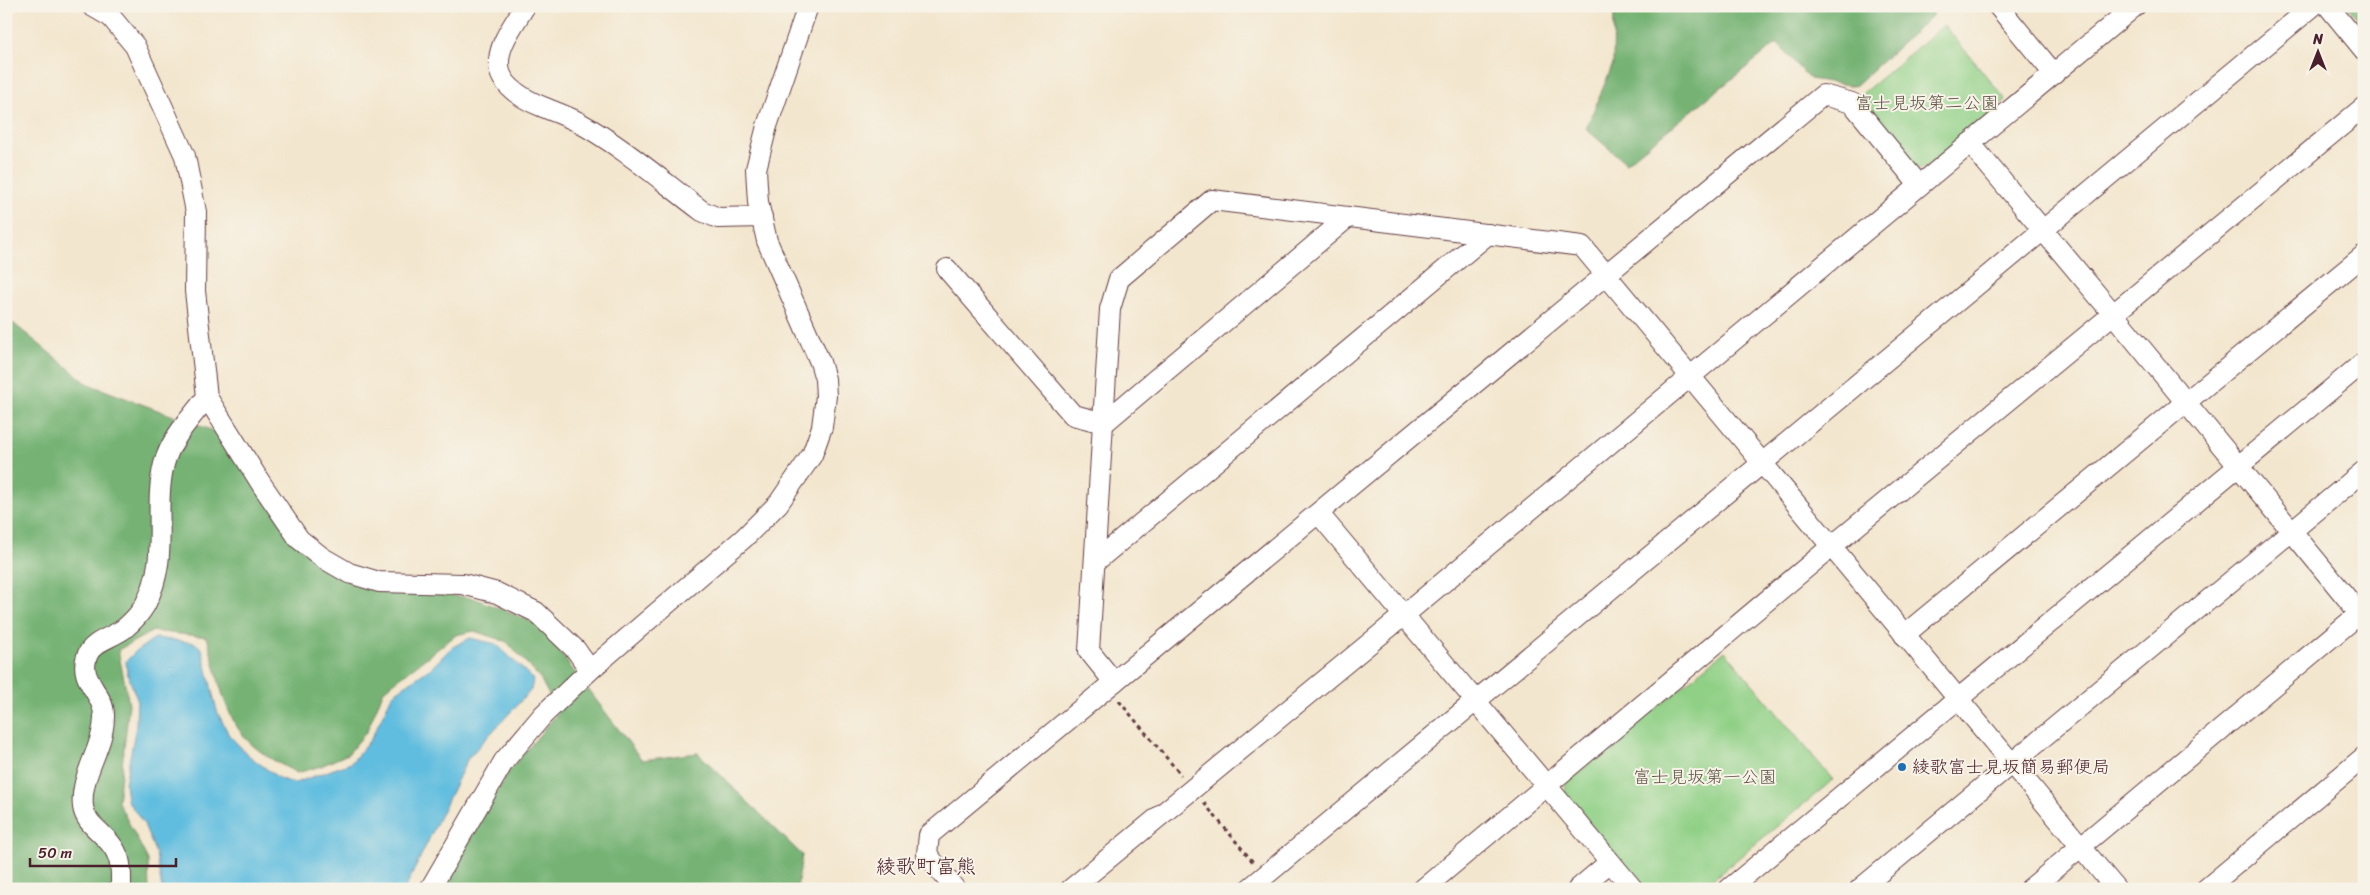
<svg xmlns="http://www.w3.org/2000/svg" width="2370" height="895" font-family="Sriracha,'Klee One',sans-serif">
<rect width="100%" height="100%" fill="#f7f3e8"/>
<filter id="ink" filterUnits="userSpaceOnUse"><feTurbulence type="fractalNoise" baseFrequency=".02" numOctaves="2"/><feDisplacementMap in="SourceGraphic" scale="10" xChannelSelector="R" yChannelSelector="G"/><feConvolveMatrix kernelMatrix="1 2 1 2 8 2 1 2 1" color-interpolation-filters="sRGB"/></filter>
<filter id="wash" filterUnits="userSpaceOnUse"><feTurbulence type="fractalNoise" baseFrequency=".0096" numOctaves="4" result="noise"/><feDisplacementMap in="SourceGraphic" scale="20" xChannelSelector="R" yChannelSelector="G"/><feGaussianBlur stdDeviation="1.12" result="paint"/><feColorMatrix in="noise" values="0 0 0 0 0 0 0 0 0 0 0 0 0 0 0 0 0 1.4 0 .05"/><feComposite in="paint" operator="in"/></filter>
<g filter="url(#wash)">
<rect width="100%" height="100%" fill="#f3e6ce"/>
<g fill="#90d086" stroke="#6d7858">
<path d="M 1944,25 L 2006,100 L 1926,168 L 1915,168 L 1856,99 Z"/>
<path d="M 1725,651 L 1833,780 L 1701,889 L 1644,889 L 1565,796 L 1566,783 Z"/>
</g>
<g fill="#74b273" stroke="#5f684f">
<path d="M 1614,6 L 1938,6 L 1931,17 L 1855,86 L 1810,79 L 1777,43 L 1626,163 L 1586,129 L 1613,64 Z"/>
<path d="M 2347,6 L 2364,6 L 2364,27 Z"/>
<path d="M 6,311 L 8,319 L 88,384 L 219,433 L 301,548 L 356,586 L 473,598 L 538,624 L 642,760 L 698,753 L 802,855 L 797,889 L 441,889 L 508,772 L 558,713 L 540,678 L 507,642 L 474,631 L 456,635 L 384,690 L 367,731 L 348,754 L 321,766 L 297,773 C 280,764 262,755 248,741 C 223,715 217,671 207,637 L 153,631 L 118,650 L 129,704 L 118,802 L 148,860 L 149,889 L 6,889 Z"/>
</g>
<path fill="#61bddf" stroke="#566e85" d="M 155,638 L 195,643 L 202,649 L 217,711 L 229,735 L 248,755 L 280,779 L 295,783 L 351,763 L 371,739 L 393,694 L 431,668 L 451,648 L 470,638 L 496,644 L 529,675 L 533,680 L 531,690 L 468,758 L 405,889 L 162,889 L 156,854 L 144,824 L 127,800 L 125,783 L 136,726 L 137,699 L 127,673 L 126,661 L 135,652 Z"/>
</g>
<g filter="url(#ink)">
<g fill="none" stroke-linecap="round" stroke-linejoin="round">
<g stroke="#633d43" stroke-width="22">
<g id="minor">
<path d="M 92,6 L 111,17 L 135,46 L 185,156 L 196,212 L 195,291 L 207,397 L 262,485 L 299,539 L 323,558 L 349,573 L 379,582 L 463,584 L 497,593 L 536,612 L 576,650 L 590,670"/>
<path d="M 525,6 C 514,25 494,48 500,72 C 505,89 528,101 543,107 C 555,112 567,116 578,122 C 622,146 662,181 702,211 L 718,218 L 762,217"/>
<path d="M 1998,6 L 2054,74"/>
<path d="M 2328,6 L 2364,50"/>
<path d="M 1970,143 L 2114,315 L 2364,619"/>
<path d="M 947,269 L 1073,415 L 1104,423 L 1348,217"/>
<path d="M 1319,514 L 1633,889"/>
<path d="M 1095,562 L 1488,234"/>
<path d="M 1904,635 L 2364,255"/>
<path d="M 1114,682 L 1089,651 L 1110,309 L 1119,279 L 1212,200 L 1582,246 L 2116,889"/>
<path d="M 121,889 C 121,876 122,863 116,852 C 108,834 86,827 83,807 C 79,775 105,747 104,715 C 104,693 78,681 87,656 C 92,641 114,637 125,628 C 132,622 141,612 145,605 C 171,556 152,512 164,464 C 171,438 191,418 207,397"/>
<path d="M 430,889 L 504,761 L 543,715 L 590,670 L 744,538 L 778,504 L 812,455 L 822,427 L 826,396 L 825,379 L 820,362 L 767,241 L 758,202 L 756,169 L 767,126 L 808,6"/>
<path d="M 955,889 L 927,854 L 929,835 L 1823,95 L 1852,103 L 1919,185"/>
<path d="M 1071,889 L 1404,615 L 2135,6"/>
<path d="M 1249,889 L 2313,6"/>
<path d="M 1423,889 L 1831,547 L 2364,107"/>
<path d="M 1578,889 L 1610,862"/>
<path d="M 1729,889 L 2364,362"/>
<path d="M 1860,889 L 2364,471"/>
<path d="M 2030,889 L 2364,610"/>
<path d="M 2206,889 L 2364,757"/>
</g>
</g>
<g stroke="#633d43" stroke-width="3" stroke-dasharray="4 4" stroke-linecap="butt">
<path d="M 1119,701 L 1181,775"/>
<path d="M 1204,803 L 1253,862"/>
</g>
<use href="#minor" stroke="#fff" stroke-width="20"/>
</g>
</g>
<circle fill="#1f6fb2" stroke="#f7f3e8" stroke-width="2" cx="1902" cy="767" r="5"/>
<g text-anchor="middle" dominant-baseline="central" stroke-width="4" stroke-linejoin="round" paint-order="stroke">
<g font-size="18" fill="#5f5446" stroke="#f7f3e8">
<text x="1927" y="103">富士見坂第二公園</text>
<text x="1705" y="777">富士見坂第一公園</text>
</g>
<g font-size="18" fill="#4a1f2b" stroke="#f7f3e8" text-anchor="start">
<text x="1912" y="767">綾歌富士見坂簡易郵便局</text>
</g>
<g font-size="20" fill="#4a1f2b" stroke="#f7f3e8">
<text x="926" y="866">綾歌町富熊</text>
</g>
</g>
<rect width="2370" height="895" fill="none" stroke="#f7f3e8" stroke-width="25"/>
<g transform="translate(2318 52)" stroke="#f7f3e8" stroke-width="4" paint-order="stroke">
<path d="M0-4L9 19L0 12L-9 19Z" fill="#4a1f2b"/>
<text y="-8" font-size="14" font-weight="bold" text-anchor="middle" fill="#4a1f2b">N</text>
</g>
<path d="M30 858v8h146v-8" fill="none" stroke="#4a1f2b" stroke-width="2.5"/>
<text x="38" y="858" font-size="15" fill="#4a1f2b" stroke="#f7f3e8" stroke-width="4" paint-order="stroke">50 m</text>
</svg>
